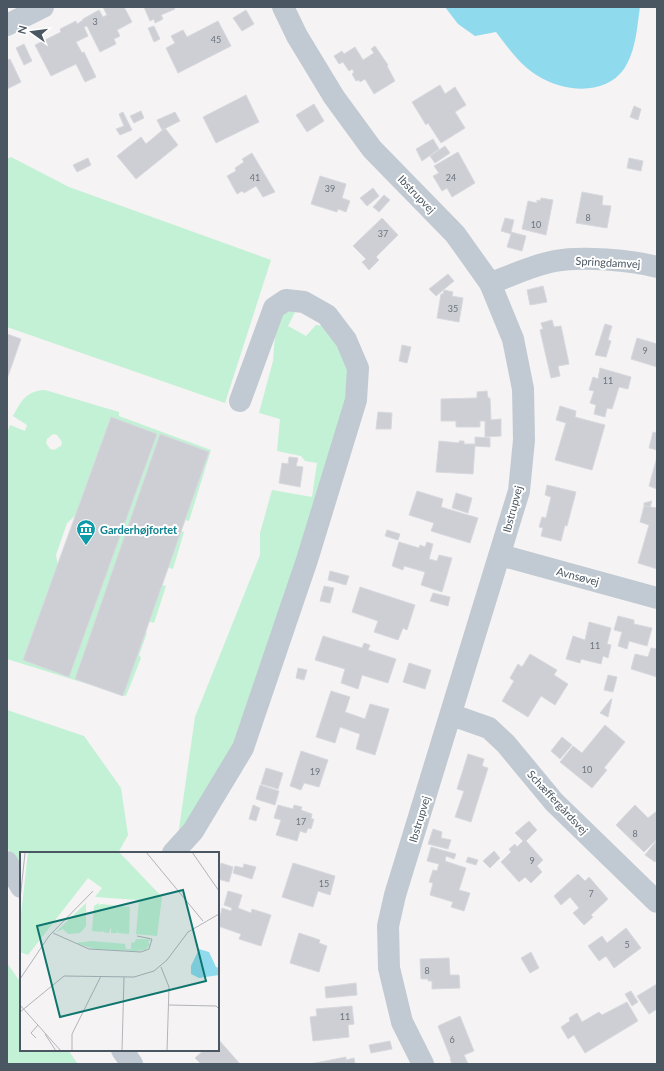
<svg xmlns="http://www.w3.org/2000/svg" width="664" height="1071" font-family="Lato,sans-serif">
<rect width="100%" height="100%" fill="#f5f3f3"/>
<g fill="#c3f1d5" fill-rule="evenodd">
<path d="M 11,157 L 69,187 L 271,260 L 225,403 L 7,327 L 7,159 Z"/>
<path d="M 284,308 L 297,308 L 288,326 L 306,336 L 316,325 L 325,326 L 350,369 L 342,430 L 224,770 L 178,836 L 195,717 L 260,555 L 260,533 L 272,490 L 312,497 L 317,463 L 305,461 L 301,456 L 277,451 L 280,419 L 259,413 L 273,361 L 276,322 Z"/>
<path d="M 45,390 L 119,412 L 119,416 L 211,450 L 189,521 L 184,520 L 179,530 L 184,532 L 173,569 L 166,567 L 159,584 L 166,586 L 154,623 L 148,621 L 143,632 L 147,633 L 139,655 L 141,658 L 126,696 L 7,659 L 7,433 L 10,425 L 25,431 L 27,425 L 13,416 C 22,400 26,391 45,390 ZM 53,434 L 57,435 L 62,442 L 61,446 L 54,450 L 50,449 L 46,443 L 47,439 ZM 88,504 L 61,582 L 56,555 L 67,523 Z"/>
<path d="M 7,710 L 84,736 L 121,788 L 128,835 L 118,853 L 21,853 L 21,871 L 7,847 Z"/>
<path d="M 7,963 L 21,983 L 21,1050 L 68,1050 L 78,1064 L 7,1064 Z"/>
</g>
<path fill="#90daee" d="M 445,7 L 640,7 C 637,27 636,51 624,69 C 605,96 564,92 538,76 C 521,66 508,48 496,32 L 475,36 L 458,24 Z"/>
<g fill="#cdcfd5" stroke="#d7d9de">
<path d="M 103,7 L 124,7 L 132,22 L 117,30 L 120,36 L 114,39 L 116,44 L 100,52 L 87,26 L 84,27 L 88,36 L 76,42 L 82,53 L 84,52 L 96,77 L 85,82 L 76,64 L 51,76 L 35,45 L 61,32 L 60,29 L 76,21 L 77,24 L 83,20 L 83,19 L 99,10 L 103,17 L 107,15 Z"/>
<path d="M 144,7 L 174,7 L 175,9 L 161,15 L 163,19 L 155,23 L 154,19 L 150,21 Z"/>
<path d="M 246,10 L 254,24 L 242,31 L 233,18 Z"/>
<path d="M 218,21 L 231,46 L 178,73 L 166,48 L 175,43 L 171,36 L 183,30 L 187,37 Z"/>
<path d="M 154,26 L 160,39 L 154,42 L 148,28 Z"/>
<path d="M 24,44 L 32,61 L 24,65 L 16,48 Z"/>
<path d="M 375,46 L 388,65 L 387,66 L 395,81 L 374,94 L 365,79 L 360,82 L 359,80 L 356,81 L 352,74 L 354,72 L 352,69 L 349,71 L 343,62 L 339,64 L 334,56 L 342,51 L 344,54 L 355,47 L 363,60 L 374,53 L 371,49 Z"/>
<path d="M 10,59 L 21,82 L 7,89 L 7,60 Z"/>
<path d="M 440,85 L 445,94 L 455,87 L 466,105 L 455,112 L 465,128 L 441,143 L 428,123 L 426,125 L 412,102 Z"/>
<path d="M 246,95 L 259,122 L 216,143 L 203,117 Z"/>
<path d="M 314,104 L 324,121 L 307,132 L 296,115 Z"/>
<path d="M 634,106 L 641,109 L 638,120 L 630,117 Z"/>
<path d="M 141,111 L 144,118 L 134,123 L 130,116 Z"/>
<path d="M 123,112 L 132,130 L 120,135 L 116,129 L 124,126 L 119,114 Z"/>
<path d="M 175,112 L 180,121 L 162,130 L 157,120 Z"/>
<path d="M 165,128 L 178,145 L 136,179 L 117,156 L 141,137 L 146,144 Z"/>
<path d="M 433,139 L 439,149 L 422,161 L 416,149 Z"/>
<path d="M 445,146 L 450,153 L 435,163 L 430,156 Z"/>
<path d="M 458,152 L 475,183 L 452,197 L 447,188 L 442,191 L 433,176 L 439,173 L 434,166 Z"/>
<path d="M 252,153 L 275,192 L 263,197 L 256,186 L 244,193 L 242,191 L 237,194 L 227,176 L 236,171 L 235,168 L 244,162 L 242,159 Z"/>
<path d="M 88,158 L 91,165 L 77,172 L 73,165 Z"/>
<path d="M 629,158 L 643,161 L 641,171 L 627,168 Z"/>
<path d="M 320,176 L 346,184 L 342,198 L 350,201 L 346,212 L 338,209 L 337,212 L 311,204 Z"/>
<path d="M 373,188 L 379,196 L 367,206 L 360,198 Z"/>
<path d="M 582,192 L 603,196 L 602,205 L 611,206 L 607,228 L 576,223 Z"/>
<path d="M 384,195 L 390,200 L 379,212 L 373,207 Z"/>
<path d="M 541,198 L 553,200 L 546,235 L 522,229 L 528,201 L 537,203 L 537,200 L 540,201 Z"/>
<path d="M 382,218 L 398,235 L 376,257 L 379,260 L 369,270 L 362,262 L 366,259 L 353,246 Z"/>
<path d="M 505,218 L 514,220 L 511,232 L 526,236 L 522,251 L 507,247 L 511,234 L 501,231 Z"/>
<path d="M 448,274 L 454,281 L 436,296 L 429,289 Z"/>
<path d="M 543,286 L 547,302 L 530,305 L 527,290 Z"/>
<path d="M 444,290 L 453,292 L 452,296 L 463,298 L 459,322 L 437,318 L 441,294 L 443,294 Z"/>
<path d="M 552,320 L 554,327 L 561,326 L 569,364 L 558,366 L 560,376 L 551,378 L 540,330 L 543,329 L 541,323 Z"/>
<path d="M 605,324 L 612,326 L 608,340 L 611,341 L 606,357 L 595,355 Z"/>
<path d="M 7,334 L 21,339 L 7,379 Z"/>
<path d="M 637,338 L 657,344 L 657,367 L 631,359 Z"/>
<path d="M 402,345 L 411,347 L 407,363 L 399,361 Z"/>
<path d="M 600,368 L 631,377 L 628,389 L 619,387 L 612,409 L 607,408 L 605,417 L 594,414 L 596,405 L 590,403 L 594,391 L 589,390 L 593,377 L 598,379 Z"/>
<path d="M 487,391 L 488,398 L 490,398 L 491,420 L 501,419 L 501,436 L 485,437 L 485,421 L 480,421 L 480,427 L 456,427 L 456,421 L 441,421 L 441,399 L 477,398 L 477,392 Z"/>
<path d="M 560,406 L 576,411 L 575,417 L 605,425 L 592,470 L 555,460 L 566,423 L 556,420 Z"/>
<path d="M 378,412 L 392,413 L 391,429 L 376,429 Z"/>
<path d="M 111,417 L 157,434 L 69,677 L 23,660 Z"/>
<path d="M 653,432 L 657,433 L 657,450 L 649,448 Z"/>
<path d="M 160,434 L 209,452 L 123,696 L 75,679 Z"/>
<path d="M 475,437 L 490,438 L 490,447 L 475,446 L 473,474 L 436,472 L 439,441 L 459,443 L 459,441 L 464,441 L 464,444 L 475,444 Z"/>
<path d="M 289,457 L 298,458 L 296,466 L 303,467 L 300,487 L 279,483 L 282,463 L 288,464 Z"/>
<path d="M 657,457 L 657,489 L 649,486 Z"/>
<path d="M 547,485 L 576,492 L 567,526 L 565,525 L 561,541 L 541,536 L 543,528 L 539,527 L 542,517 L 546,518 L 551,497 L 545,495 Z"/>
<path d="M 417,491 L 443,499 L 441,507 L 478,518 L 470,543 L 431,531 L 434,523 L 409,515 Z"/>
<path d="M 456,493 L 472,498 L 468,513 L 452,508 Z"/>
<path d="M 652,501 L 650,507 L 644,506 L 644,503 Z"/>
<path d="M 644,506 L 657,508 L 657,569 L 638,563 L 649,525 L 640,522 Z"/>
<path d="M 387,530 L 400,534 L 398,540 L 385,536 Z"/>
<path d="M 399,542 L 419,548 L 420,545 L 425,547 L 427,542 L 433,544 L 429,559 L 437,561 L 439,555 L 452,558 L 442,592 L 421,585 L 425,572 L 404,566 L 403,570 L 392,566 Z"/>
<path d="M 330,571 L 349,576 L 346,585 L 328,580 Z"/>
<path d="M 324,586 L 334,588 L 330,603 L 320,601 Z"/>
<path d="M 360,587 L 415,605 L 407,630 L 403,628 L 398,640 L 374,632 L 378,621 L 352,612 Z"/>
<path d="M 433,593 L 450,597 L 448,606 L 430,601 Z"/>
<path d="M 618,616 L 634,620 L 634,624 L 652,628 L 647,646 L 629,641 L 627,649 L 618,646 L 622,632 L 614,630 Z"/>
<path d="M 589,622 L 611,628 L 607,644 L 611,645 L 608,658 L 603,656 L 601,664 L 581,659 L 580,663 L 566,659 L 573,636 L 585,640 Z"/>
<path d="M 323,636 L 362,648 L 364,643 L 370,645 L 368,650 L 396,659 L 388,683 L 362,675 L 358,689 L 341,683 L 345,669 L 315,660 Z"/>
<path d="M 651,648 L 657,649 L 657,677 L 631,669 L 635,654 L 648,657 Z"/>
<path d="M 530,654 L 557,670 L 554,675 L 568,684 L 555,705 L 541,696 L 528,717 L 502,701 L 514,681 L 510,678 L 518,664 L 522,667 Z"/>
<path d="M 409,663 L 431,670 L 425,689 L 403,682 Z"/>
<path d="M 298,668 L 307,670 L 304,680 L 296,678 Z"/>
<path d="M 608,675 L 617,677 L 613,692 L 604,690 Z"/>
<path d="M 331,691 L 350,697 L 345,712 L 365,719 L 370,704 L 389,709 L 375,755 L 356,749 L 360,734 L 340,727 L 335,743 L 316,737 Z"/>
<path d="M 611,699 L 612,699 L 608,717 L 600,713 Z"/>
<path d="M 605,725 L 625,742 L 604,768 L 607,770 L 592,788 L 560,762 L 573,746 L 582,753 Z"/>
<path d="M 562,737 L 572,745 L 560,759 L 551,751 Z"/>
<path d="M 301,751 L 328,760 L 319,787 L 304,783 L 301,790 L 290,786 Z"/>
<path d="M 468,754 L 484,759 L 482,766 L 488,768 L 471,822 L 455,817 L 464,791 L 457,789 Z"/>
<path d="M 266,768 L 283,773 L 278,789 L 261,784 Z"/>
<path d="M 260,785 L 279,791 L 275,805 L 256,799 Z"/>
<path d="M 253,805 L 260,808 L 256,821 L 249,819 Z"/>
<path d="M 278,805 L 293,809 L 294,805 L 302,807 L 301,810 L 312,814 L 311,819 L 314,819 L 311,829 L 308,828 L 306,833 L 300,831 L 297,841 L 276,835 L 281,820 L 274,818 Z"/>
<path d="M 635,805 L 648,818 L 657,811 L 657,839 L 644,852 L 616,825 Z"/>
<path d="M 529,821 L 537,830 L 526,841 L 543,860 L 537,866 L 542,872 L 531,883 L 525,877 L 519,882 L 501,862 L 511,852 L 509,849 L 515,844 L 517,847 L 523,841 L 515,833 Z"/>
<path d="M 433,829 L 442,832 L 441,838 L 451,840 L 448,849 L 428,844 Z"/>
<path d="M 656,841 L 657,860 L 655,862 L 645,855 Z"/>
<path d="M 431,847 L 456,854 L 454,859 L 446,856 L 445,861 L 466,868 L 459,890 L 470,893 L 464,911 L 451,907 L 453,902 L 430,895 L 433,883 L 429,882 L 433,870 L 437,871 L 439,864 L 427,861 Z"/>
<path d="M 494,851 L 500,858 L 490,868 L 483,861 Z"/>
<path d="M 468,857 L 478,860 L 476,865 L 466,862 Z"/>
<path d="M 221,863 L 233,867 L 229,882 L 218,879 Z"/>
<path d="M 293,863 L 335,876 L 330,895 L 318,891 L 313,907 L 282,897 Z"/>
<path d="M 244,864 L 256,867 L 252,879 L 233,873 L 235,866 L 243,868 Z"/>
<path d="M 578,874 L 585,881 L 589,877 L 608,899 L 591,915 L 593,917 L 584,925 L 573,913 L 579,908 L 570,897 L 561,905 L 554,896 Z"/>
<path d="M 228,891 L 242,895 L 238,908 L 251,913 L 252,909 L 271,915 L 261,946 L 239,939 L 241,934 L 218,926 L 222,908 L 231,911 L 232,908 L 224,905 Z"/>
<path d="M 626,928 L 641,948 L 614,968 L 606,956 L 599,961 L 588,946 L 602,936 L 607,943 Z"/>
<path d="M 299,933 L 320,940 L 319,943 L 327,946 L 319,972 L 290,963 Z"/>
<path d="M 531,952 L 539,968 L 530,973 L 521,958 Z"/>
<path d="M 449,958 L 450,975 L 459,975 L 460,988 L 432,989 L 432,981 L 428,981 L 428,979 L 421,979 L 420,959 Z"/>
<path d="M 356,983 L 357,995 L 326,998 L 325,987 Z"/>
<path d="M 657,984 L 657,1009 L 649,1014 L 637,996 Z"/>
<path d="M 631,991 L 638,1002 L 632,1006 L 625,994 Z"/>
<path d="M 627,1002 L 638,1021 L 585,1053 L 574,1035 L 568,1039 L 561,1027 L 570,1021 L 569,1018 L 577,1013 L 582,1022 L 599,1012 L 602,1015 Z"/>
<path d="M 352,1006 L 354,1024 L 348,1025 L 349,1037 L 313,1041 L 310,1017 L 317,1016 L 316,1009 Z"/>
<path d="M 460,1016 L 474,1051 L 464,1055 L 468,1064 L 452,1064 L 450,1059 L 451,1059 L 438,1026 Z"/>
<path d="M 218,1039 L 240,1064 L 201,1064 L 195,1058 L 204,1050 L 218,1050 Z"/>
<path d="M 390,1041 L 392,1049 L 371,1053 L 369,1045 Z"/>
<path d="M 346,1057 L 346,1060 L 354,1058 L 355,1064 L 310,1064 Z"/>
</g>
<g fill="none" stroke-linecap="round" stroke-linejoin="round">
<g stroke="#c1cad2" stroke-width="22">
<path d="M 283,7 L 297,36 L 334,97 L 372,149 L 455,234 L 490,283 L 513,339 L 523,389 L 524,440 L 519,491 L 395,895 L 388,926 L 389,968 L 402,1022 L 423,1064"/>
<path d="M 7,25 L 43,7"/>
<path d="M 490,283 C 511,276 533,265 555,261 C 581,256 632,260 657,267"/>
<path d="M 500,555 L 657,598"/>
<path d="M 452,715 L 489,728 L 506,744 L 554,802 L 657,902"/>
<path d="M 173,853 L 193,831 L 243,748 L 307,560 L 356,400 L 358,368 L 346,340 L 327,315 L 304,302 L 286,300 L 274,308 L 240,401"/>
<path d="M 7,862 L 21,887"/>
<path d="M 122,1050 L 132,1064"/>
</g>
</g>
<defs>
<g id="museum-pin" transform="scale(1)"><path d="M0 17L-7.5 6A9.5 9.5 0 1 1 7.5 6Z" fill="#0f9aa8" stroke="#fff"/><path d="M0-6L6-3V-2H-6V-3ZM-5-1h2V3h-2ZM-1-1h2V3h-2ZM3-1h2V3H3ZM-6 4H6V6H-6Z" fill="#fff"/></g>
</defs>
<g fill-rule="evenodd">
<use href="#museum-pin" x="86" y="529"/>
</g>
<g text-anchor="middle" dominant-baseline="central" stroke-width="4" stroke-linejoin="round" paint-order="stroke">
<g font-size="9" fill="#6b747e">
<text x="95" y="21">3</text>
<text x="216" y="39">45</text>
<text x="255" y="177">41</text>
<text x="451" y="177">24</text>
<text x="330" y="188">39</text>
<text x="588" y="217">8</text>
<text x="536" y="224">10</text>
<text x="383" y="233">37</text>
<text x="453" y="308">35</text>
<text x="645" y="350">9</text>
<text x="608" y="380">11</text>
<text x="595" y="645">11</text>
<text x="587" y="769">10</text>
<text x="315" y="771">19</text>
<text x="301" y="821">17</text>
<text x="635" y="833">8</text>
<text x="532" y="860">9</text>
<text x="324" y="883">15</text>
<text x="591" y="893">7</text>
<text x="627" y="944">5</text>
<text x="427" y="970">8</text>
<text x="345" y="1016">11</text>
<text x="452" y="1039">6</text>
</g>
<g font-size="11" fill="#4a5661" stroke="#fff">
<text transform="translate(417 194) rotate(46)">Ibstrupvej</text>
<text transform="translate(608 262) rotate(3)">Springdamvej</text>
<text transform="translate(512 509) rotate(-75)">Ibstrupvej</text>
<text transform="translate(578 576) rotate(15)">Avnsøvej</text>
<text transform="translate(558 802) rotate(47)">Schæffergårdsvej</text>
<text transform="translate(419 819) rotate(-73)">Ibstrupvej</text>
</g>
<g font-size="11" font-weight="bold" fill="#0d838f" stroke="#fff" text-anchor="start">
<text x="100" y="529">Garderhøjfortet</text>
</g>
</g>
<g transform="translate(20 852)">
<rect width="199" height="199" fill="#f5f3f3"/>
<path d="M 8,0 L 99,0 L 142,45 L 137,84 L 116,82 L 119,48 L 75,45 L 82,36 L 68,26 L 8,103 L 0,100 L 0,72 ZM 66,51 L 66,74 L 60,81 L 48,82 L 43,77 L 36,80 ZM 79,51 L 79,54 L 81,52 L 110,55 L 109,82 L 98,81 L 98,78 L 97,81 L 91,81 L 91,75 L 89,81 L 83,80 L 83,77 L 82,80 L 72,79 L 74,54 ZM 116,87 L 129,87 L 131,89 L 128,89 L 130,93 L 125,98 L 116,99 L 75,97 L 55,91 L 72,89 L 105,92 L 106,97 L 111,97 L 111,91 L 115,90 Z" fill="#c3f1d5"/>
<path d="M 179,97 L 189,100 L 196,115 L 199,116 L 199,123 L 179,126 L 171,122 L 171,114 Z" fill="#90daee"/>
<path fill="none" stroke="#b1b4b9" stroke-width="1" d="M 126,0 L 183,69M 172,0 L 199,39M 0,48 L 5,1M 33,81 L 69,97 L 121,100 L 129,97 L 132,87 L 117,84M 141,115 L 149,135 L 147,199M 0,127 L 29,84 L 73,39M 0,153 L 41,199M 149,153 L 196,154 L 199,157M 0,160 L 44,124 L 114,125 L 134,119 L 147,108 L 168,80 L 199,62M 25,182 L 36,199M 16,186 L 11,181 L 18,173M 49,199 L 95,199M 52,199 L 52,182 L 81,124M 102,199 L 104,125"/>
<path fill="#0f766e" fill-opacity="0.15" stroke="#0f766e" stroke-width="2" d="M 163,38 L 186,129 L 40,165 L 17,74 Z"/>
<rect width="199" height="199" fill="none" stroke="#4a5661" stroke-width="2"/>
</g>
<rect width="664" height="1071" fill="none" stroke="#4a5661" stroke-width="16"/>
<g transform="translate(32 32) rotate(284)" stroke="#ffffff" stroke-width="3" paint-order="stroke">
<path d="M0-3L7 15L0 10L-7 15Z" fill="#4a5661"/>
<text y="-6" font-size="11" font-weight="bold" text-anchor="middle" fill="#4a5661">N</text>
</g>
</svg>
